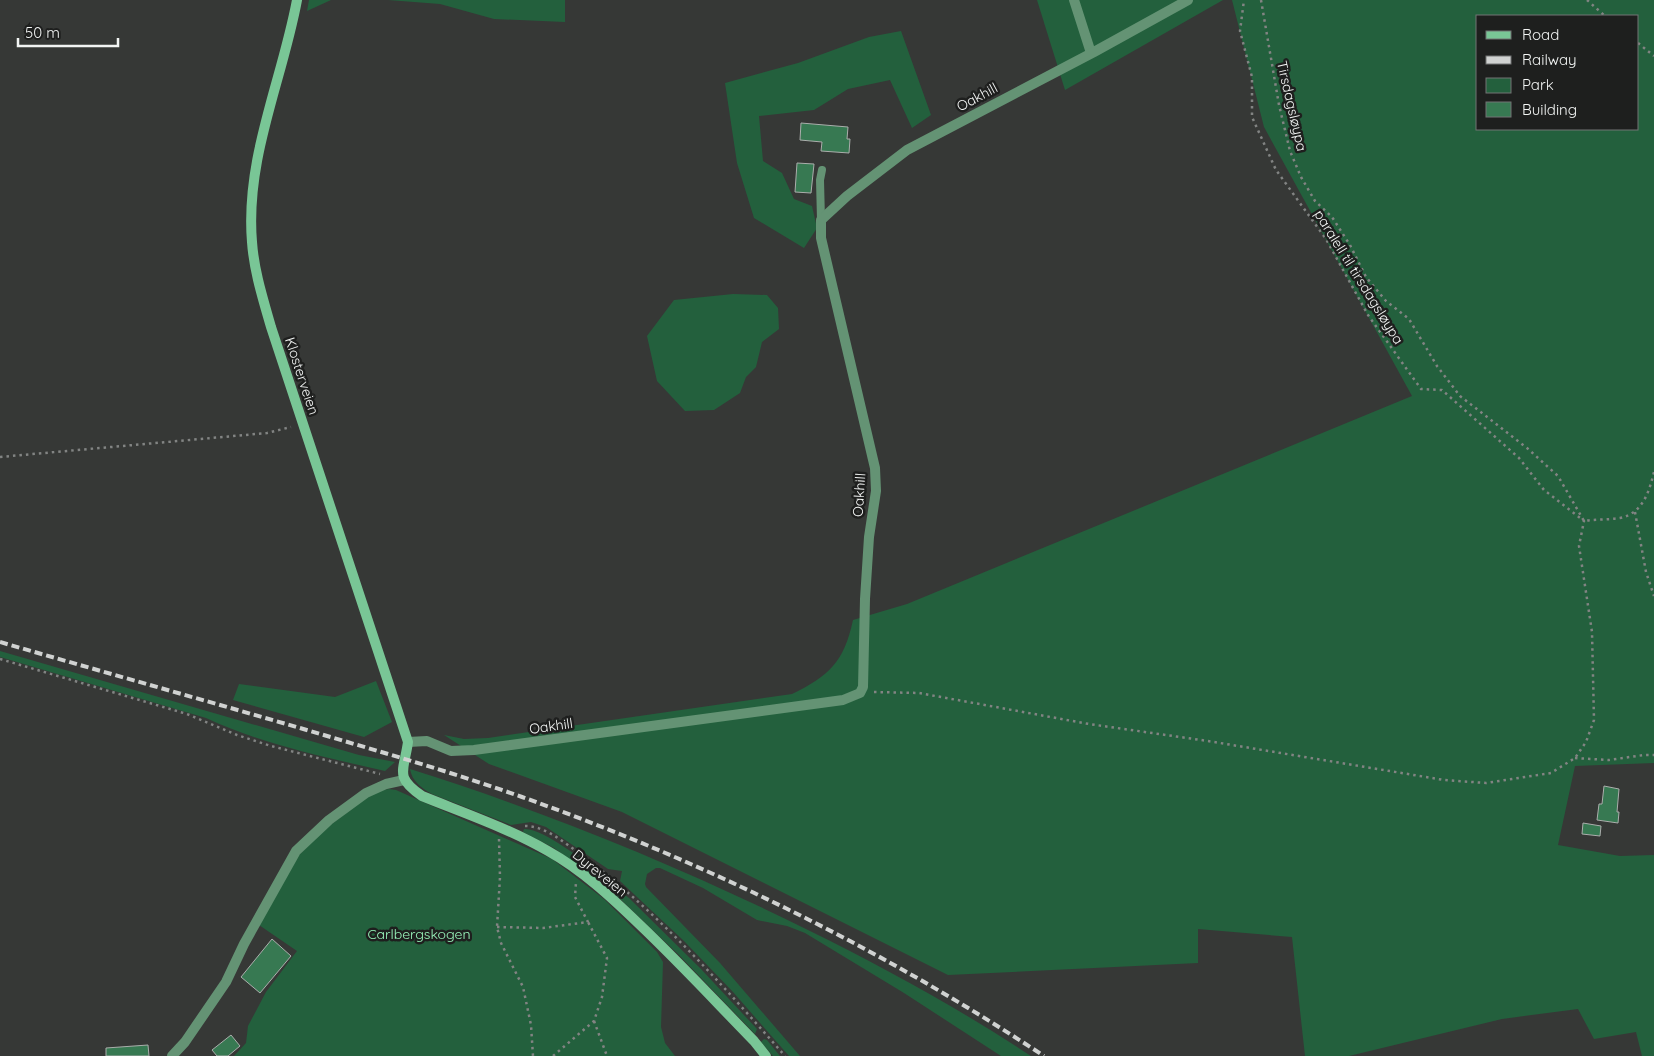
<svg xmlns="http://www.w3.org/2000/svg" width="1654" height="1056" font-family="Quicksand,sans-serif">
<rect width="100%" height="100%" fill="#363836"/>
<g fill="#23603d" fill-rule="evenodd">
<path d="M 309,0 L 331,0 L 307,11 Z"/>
<path d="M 388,0 L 565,0 L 565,22 L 494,19 L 440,4 Z"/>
<path d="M 1037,0 L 1223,0 L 1065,90 Z"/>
<path d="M 1232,0 L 1654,0 L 1654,763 L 1575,766 L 1558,845 L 1620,856 L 1654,855 L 1654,1056 L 1642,1056 L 1636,1032 L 1594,1039 L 1578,1009 L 1502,1019 L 1349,1056 L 1305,1056 L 1292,937 L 1198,929 L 1198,963 L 948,975 L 622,812 L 489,764 L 444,735 L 464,739 L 488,738 L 792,694 C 829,676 844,662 853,620 L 907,604 L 1412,396 L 1264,127 ZM 1478,16 L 1638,16 L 1638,129 L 1478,129 Z"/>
<path d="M 901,31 L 931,115 L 912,128 L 890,80 L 848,89 L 814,110 L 759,116 L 763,161 L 782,173 L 794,199 L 812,206 L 817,228 L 804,248 L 754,218 L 737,163 L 725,83 L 798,63 L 869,37 Z"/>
<path d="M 733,294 L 767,295 L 778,308 L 779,329 L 762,342 L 756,367 L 746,377 L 740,393 L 714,410 L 685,411 L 657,381 L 647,336 L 674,300 Z"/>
<path d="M 0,651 L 359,755 L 395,762 L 385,771 C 324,757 262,744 206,718 L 0,657 Z"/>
<path d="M 376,681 L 392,722 L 364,737 L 233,700 L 239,684 L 335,697 Z"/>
<path d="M 410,769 C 547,812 679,866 808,930 C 885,968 960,1009 1031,1056 L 1001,1056 L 904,993 L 805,933 L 787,926 L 757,920 L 703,888 L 660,868 L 656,868 L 647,874 L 645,884 L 646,887 L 720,963 L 800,1056 L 789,1056 L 733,992 L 684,941 L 620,881 L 622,871 L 608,869 L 546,827 L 531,822 L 511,825 L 432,794 C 421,788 412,781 410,769 Z"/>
<path d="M 389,789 L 396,790 L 552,859 L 604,899 L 657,952 L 663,962 L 661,1027 L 665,1043 L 675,1056 L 234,1056 L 246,1043 L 248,1026 L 266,992 L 297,951 L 259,925 L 296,858 L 325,829 L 366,798 L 382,790 Z"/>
<path d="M 524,829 C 541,827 588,863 602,875 L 601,879 L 598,880 L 554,848 L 523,832 Z"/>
<path d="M 619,891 L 629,898 L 701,969 L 757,1029 L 755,1034 L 679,955 L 616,895 Z"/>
<path d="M 764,1039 L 767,1040 L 780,1056 L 773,1056 L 761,1042 Z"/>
</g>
<g fill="#377952" stroke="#abaeac">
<path d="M 801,123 L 848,127 L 847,139 L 850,139 L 849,153 L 821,151 L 822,142 L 800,140 Z"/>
<path d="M 797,163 L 814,164 L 811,193 L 795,192 Z"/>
<path d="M 1604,786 L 1619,789 L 1617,812 L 1619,812 L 1618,823 L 1597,820 L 1599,804 L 1602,804 Z"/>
<path d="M 1583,823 L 1601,826 L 1600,836 L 1582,834 Z"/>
<path d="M 272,939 L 291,956 L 260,993 L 241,977 Z"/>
<path d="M 231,1035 L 240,1046 L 228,1056 L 217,1056 L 212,1050 Z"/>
<path d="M 148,1045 L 149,1056 L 106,1056 L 106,1048 Z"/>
</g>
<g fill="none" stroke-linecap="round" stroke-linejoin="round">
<g stroke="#828483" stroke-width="2.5" stroke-dasharray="2.5 4" stroke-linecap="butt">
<path d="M 1261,0 L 1279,105 L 1290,151 L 1301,177 L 1315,201 L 1332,217 L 1350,245 L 1366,277 L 1386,301 L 1409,319 L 1437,366 L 1460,396 L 1527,448 L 1558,476 L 1584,521 C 1596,519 1608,520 1620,518 C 1643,513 1649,492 1654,472"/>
<path d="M 1587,0 L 1605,16"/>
<path d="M 1638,43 L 1654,56"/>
<path d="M 0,457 L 267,433 L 291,427"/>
<path d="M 1635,512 L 1646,572 L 1654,596"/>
<path d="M 0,659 L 187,714 L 237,735 L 271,746 L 380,774"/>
<path d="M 874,692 L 919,693 L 1089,724 L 1208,741 L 1444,780 L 1486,783 L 1551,773 L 1575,758 L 1586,742 L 1594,720 L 1592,632 L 1579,546 L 1584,521 L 1544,490 L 1519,458 L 1442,390 L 1421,389 L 1368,315 L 1326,239 L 1276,170 L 1252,117 L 1252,77 L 1240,31 L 1244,0"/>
<path d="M 1575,758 L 1609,760 L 1644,755 L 1654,755"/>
<path d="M 525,826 C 544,826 561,840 576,851 C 653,907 722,984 785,1056"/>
<path d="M 499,839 L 500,877 L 497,927 L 501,943 L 523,987 L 531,1025 L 533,1056"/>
<path d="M 497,927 L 543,928 L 588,922 L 575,897 L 576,882"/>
<path d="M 594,1021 L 607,1056"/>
<path d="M 553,1056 L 594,1021 L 602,997 L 607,958 L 588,922"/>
</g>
<path stroke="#649374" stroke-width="8" d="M 821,220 L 820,180 L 822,170"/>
<g stroke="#649374" stroke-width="10">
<path d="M 1074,0 L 1091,53"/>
<path d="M 408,742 L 427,741 L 451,751 L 474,750 L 843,700 L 860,693 L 863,687 L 865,599 L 869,537 L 876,491 L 875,468 L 821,238 L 821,220 L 847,196 L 907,150 L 1094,52 L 1188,0"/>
<path d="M 172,1056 L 185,1042 L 226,982 L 244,944 L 296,851 L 329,820 L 366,793 L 386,784 L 404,780"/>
</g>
<path stroke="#79c696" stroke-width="10" d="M 297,0 C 282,81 245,158 252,242 C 254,271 263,299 271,327 L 408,742 C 404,771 394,777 422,796 C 464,813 508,828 548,851 C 582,870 611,897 639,924 C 679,962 716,1002 754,1041 L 766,1056"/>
<path stroke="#d0d2d1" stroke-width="4" stroke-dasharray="8 4" stroke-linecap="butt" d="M 0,642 C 100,671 200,699 300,728 C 374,750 449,771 522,797 C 705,862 882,949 1044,1056"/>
</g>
<g text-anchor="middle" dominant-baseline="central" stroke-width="5" stroke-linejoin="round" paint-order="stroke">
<g font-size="14" fill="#f3f5f4" stroke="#1e1f1e">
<text transform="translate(977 97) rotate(-28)">Oakhill</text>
<text transform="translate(1292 106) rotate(77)">Tirsdagsløypa</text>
<text transform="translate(1359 277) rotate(58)">paralell til tirsdagsløypa</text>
<text transform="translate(302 376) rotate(72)">Klosterveien</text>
<text transform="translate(859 495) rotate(-86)">Oakhill</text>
<text transform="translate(551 726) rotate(-8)">Oakhill</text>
<text transform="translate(600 873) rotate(39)">Dyreveien</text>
</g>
<g font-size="14" fill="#9af8bd" stroke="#1e1f1e">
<text x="419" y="934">Carlbergskogen</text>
</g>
</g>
<rect x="1476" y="15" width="162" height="115" fill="#1e1f1e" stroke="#737574"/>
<rect x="1486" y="31" width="25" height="8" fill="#79c696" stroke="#737574"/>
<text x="1522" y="40" font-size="15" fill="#f3f5f4">Road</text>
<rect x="1486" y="56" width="25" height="8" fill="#d0d2d1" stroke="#737574"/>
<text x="1522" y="65" font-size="15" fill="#f3f5f4">Railway</text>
<rect x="1486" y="78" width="25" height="15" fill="#23603d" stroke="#737574"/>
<text x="1522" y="90" font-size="15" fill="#f3f5f4">Park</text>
<rect x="1486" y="102" width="25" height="15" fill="#377952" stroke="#737574"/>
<text x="1522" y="115" font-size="15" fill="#f3f5f4">Building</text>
<path d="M18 38v8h100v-8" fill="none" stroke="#f3f5f4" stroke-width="2.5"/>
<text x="25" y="38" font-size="15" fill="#f3f5f4" stroke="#1e1f1e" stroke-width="4" paint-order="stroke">50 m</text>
</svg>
